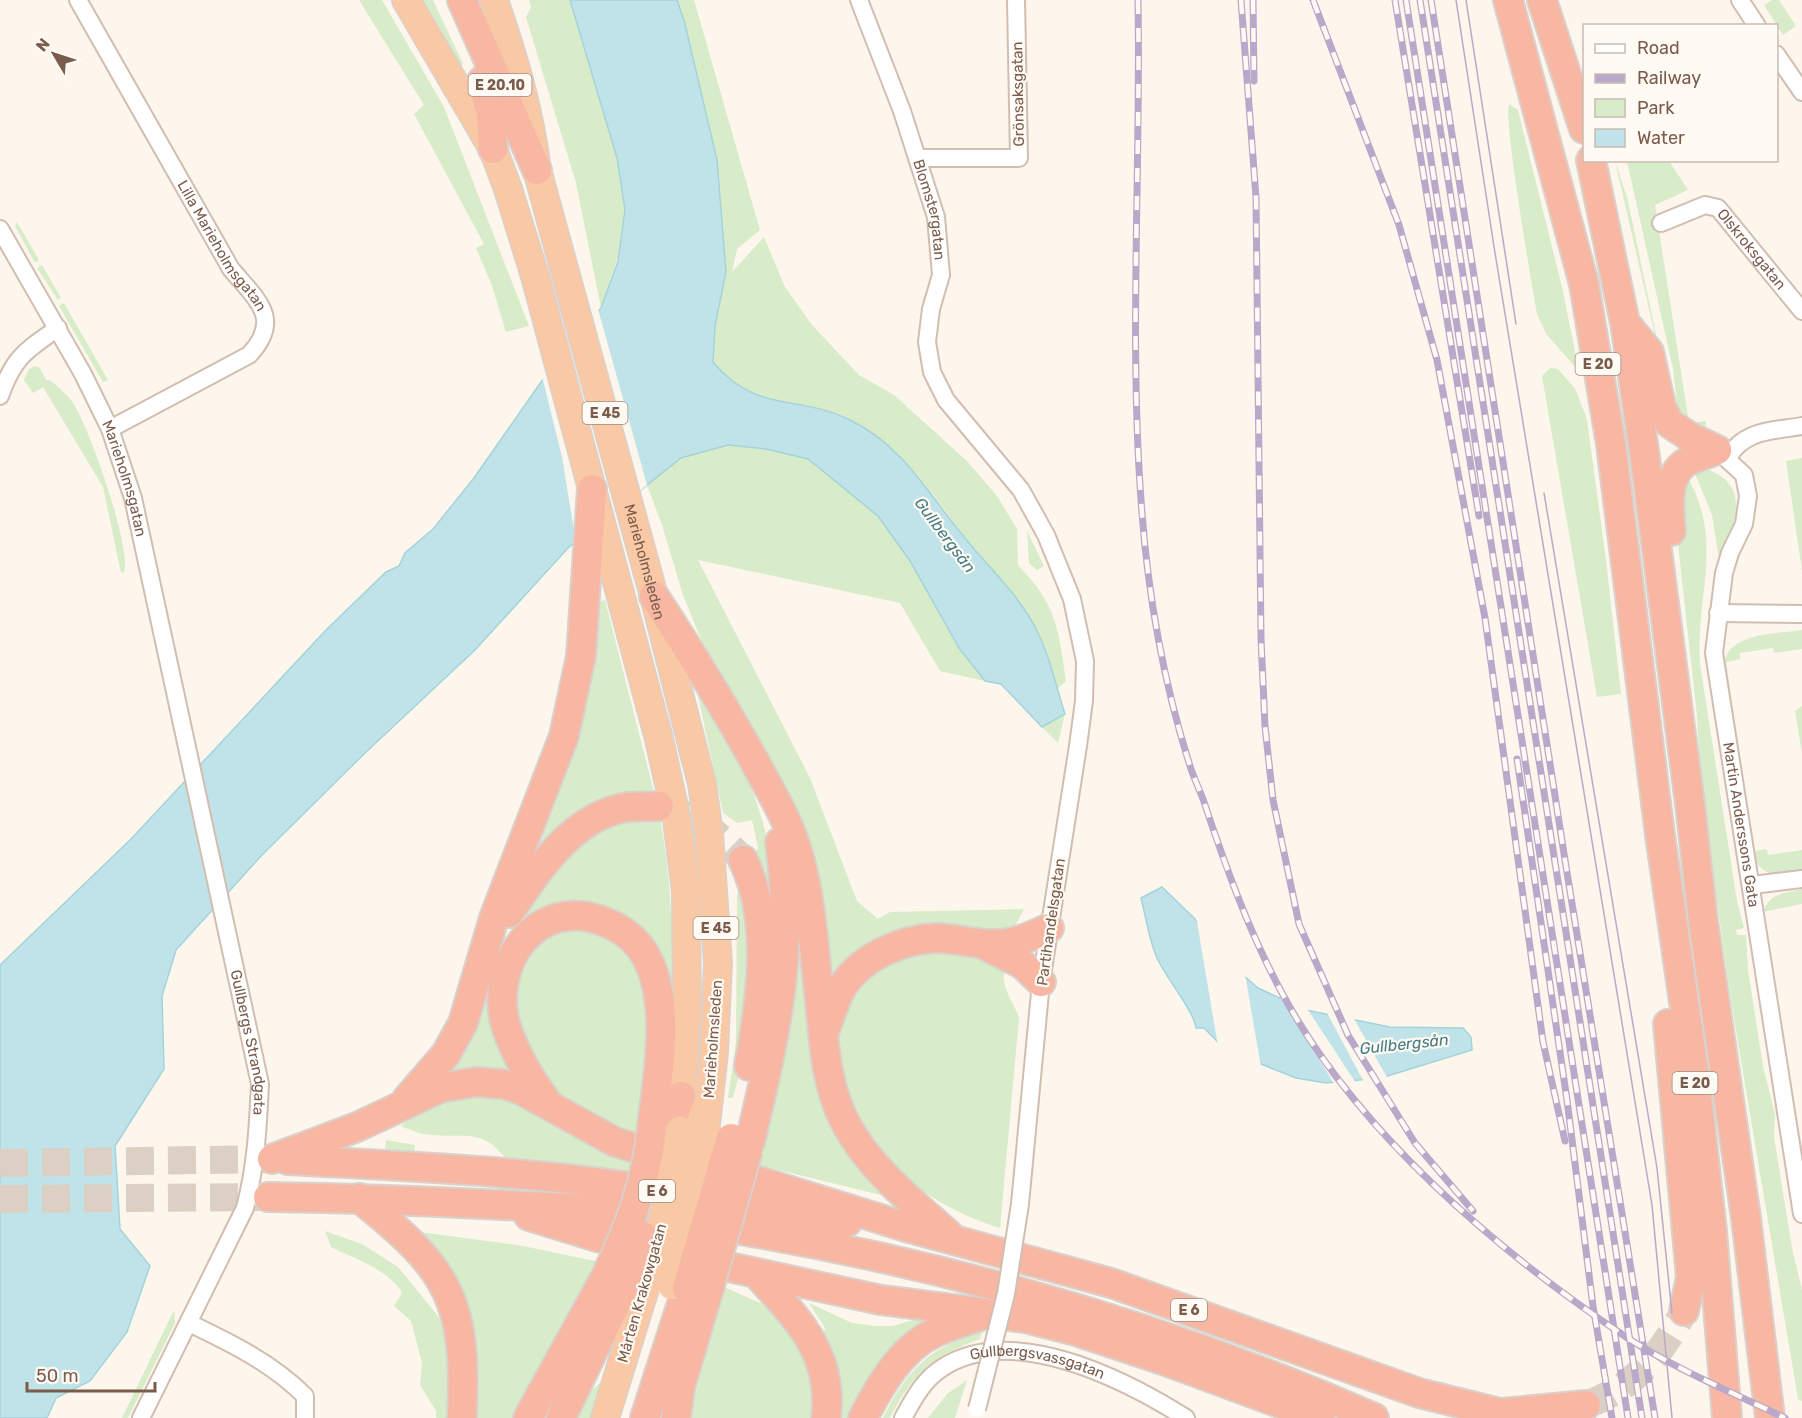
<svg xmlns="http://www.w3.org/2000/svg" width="1802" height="1418" font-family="Rubik,sans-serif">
<rect width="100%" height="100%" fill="#fdf6ec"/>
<g fill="#d8ecc9">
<path d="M 359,0 L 382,0 L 444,107 L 529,326 L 506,332 L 491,283 L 476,248 L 484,244 L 414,114 L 424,105 Z"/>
<path d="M 421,0 L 433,0 L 463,64 L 460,67 Z"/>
<path d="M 529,0 L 570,0 L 617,158 L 625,210 L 622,244 L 601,308 L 576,183 L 526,17 L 531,7 Z"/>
<path d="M 677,0 L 694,0 L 760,230 L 737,249 L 732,272 L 764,237 L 785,287 L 812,325 L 859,375 L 894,395 L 967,461 L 997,496 L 1017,529 L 1018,565 C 1057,606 1058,627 1066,681 L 1057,689 C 1051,669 1046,647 1036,629 C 1024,606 1001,584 985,564 C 945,514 911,451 852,421 C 798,393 757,416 713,362 L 715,326 L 726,272 L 685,24 Z"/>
<path d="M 1772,0 L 1779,0 L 1796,26 L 1783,35 L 1764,5 Z"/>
<path d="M 1509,104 L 1518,110 L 1562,287 L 1579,371 L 1546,334 L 1537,314 C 1532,287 1503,118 1509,104 Z"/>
<path d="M 1615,161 L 1627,197 L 1668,391 Z"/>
<path d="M 1627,161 L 1669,161 L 1688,190 L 1655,205 L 1689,423 L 1706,421 L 1705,432 L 1700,437 L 1679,423 L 1673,369 Z"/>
<path d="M 17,222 L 39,260 L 35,263 L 15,226 Z"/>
<path d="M 42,265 L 61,298 L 58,300 L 37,268 Z"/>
<path d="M 64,303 L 108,380 L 103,382 L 59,306 Z"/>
<path d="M 35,366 L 40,368 L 46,380 L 50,380 C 58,387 67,394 73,403 C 89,427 132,548 124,572 L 121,573 L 103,487 L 43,387 L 33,393 L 24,380 L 29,369 Z"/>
<path d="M 1550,368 L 1558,369 L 1576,390 L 1587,420 L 1606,560 L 1621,694 L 1597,697 L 1542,376 Z"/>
<path d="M 728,445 L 766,449 L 808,459 L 878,516 L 910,561 L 959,648 L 985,681 L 940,671 L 900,603 L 698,560 L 810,778 L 857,901 L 878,919 L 890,912 L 1024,909 L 1011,934 L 949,928 L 829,983 L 803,834 L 781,779 L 731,700 L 702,642 L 683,595 L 662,525 L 647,485 L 681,458 Z"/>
<path d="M 1802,458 L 1802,571 L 1786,461 Z"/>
<path d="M 1706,469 C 1753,485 1735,527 1719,558 L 1712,515 L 1694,471 Z"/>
<path d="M 1687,476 C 1725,542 1695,596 1700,664 L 1737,901 L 1744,928 L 1736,930 L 1737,935 L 1746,935 L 1748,970 L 1763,1066 L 1775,1114 L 1774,1137 L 1792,1248 L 1802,1290 L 1802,1401 L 1798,1399 L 1730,995 L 1701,786 L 1697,716 L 1675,517 Z"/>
<path d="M 1027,531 L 1044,566 L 1037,570 L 1029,563 Z"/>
<path d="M 605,600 L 654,792 L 628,797 L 523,875 L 596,603 Z"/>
<path d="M 1802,630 L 1802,649 L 1774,653 L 1773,648 L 1740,653 L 1740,659 L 1726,662 L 1754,851 L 1767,849 L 1768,855 L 1802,850 L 1802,874 C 1779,875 1763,879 1753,855 L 1724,663 C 1730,632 1778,634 1802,630 Z"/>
<path d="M 694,677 C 724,731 756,783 768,844 C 773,871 774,899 777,926 L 756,851 L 758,847 L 752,820 L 737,823 L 723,813 Z"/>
<path d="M 1802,706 L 1802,753 L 1795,711 Z"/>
<path d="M 1065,714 L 1058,743 L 1042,727 Z"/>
<path d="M 660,817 C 671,880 675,942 671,1005 L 633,922 L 610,908 L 586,903 L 502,964 L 526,1083 L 437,1078 C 453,1061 468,1045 478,1024 C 487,1005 488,982 496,962 C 514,914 567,843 614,822 C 626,816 647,818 660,817 Z"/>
<path d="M 1802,889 L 1802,904 L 1763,912 C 1769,893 1785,893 1802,889 Z"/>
<path d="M 737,894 L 743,894 L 752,960 L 742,1064 L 733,1098 L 728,1098 L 736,1042 Z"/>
<path d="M 798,924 L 817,1068 L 893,1198 L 754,1164 L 778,1079 L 791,1016 Z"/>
<path d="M 581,928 L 626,945 L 647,992 L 649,1045 L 639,1135 C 602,1127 557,1099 537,1066 C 530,1054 522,1037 519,1024 C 510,994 526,949 554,934 C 561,930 572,929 581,928 Z"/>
<path d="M 936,951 L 974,957 L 1005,966 C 1000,990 1012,997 1019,1018 L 1000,1228 C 947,1212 891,1177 862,1128 C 849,1107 835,1066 836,1041 C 839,1002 874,960 913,952 C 920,951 928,951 936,951 Z"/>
<path d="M 497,1093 L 635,1160 L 632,1172 L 506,1160 C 484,1125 458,1140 424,1134 C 417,1133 408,1129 401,1126 C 436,1095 453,1099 497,1093 Z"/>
<path d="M 386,1140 L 415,1145 L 414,1153 L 385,1149 Z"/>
<path d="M 325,1231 L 362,1244 L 398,1267 L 437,1315 L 450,1335 L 455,1418 L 436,1418 L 436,1411 L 420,1385 L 422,1363 L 411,1321 L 394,1306 L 402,1293 C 390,1270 353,1258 331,1247 Z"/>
<path d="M 419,1232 L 518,1245 L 600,1262 L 519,1418 L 477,1418 C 481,1370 478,1307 450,1267 C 441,1254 429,1243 419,1232 Z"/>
<path d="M 722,1286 L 769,1307 L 791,1331 L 814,1380 L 812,1418 L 690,1418 L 703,1344 Z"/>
<path d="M 809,1303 L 852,1323 L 875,1326 L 893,1326 L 925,1316 L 931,1321 L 850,1418 L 833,1418 L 822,1337 L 825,1328 Z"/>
<path d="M 174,1310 L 175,1323 L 128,1418 L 122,1418 Z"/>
<path d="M 982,1331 L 980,1339 C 933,1356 913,1373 890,1418 L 883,1418 C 908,1368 929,1348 982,1331 Z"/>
<path d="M 610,1375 L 595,1418 L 577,1418 L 589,1392 Z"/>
<path d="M 967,1380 L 955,1418 L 928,1418 L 947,1394 Z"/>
</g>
<g fill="#bfe3e8" stroke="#a5d3da" stroke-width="1.5">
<path d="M 570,0 L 677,0 L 685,24 L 717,160 L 726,272 L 715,326 L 713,362 C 757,415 798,393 852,421 C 903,446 930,496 965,538 C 988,567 1018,594 1035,627 C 1049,653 1056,686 1065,714 L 1042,727 L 1001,684 L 985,681 L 959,648 L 910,561 L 878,516 L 808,459 L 766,449 L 728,445 L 681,458 L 568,548 L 475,650 L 364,754 L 261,856 L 176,950 L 162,996 L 164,1069 L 115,1146 L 120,1229 L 150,1266 L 127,1332 L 90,1381 L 56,1398 L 47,1418 L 0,1418 L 0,965 L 131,839 L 326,630 L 386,572 L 399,566 L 405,553 L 433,529 L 474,478 L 541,382 L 601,308 L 618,261 L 625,210 L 617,158 Z"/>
<path d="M 1162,887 L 1195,919 L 1209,945 L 1258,988 L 1306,1010 L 1390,1027 L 1463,1028 L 1471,1037 L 1472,1050 L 1381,1078 L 1326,1083 L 1296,1078 L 1261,1064 L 1223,1047 L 1204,1028 L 1196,1028 C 1194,1011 1166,978 1157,958 C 1149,940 1146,917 1141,898 Z"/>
</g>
<g fill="#fdf6ec">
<path d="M 598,309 L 647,485 L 576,543 L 562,457 L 542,376 Z"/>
<path d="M 1196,916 L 1211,943 L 1245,974 L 1261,1067 L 1218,1046 Z"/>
<path d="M 1278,994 L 1306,1007 L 1356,1083 L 1335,1085 Z"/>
<path d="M 1326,1011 L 1353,1017 L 1388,1079 L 1364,1082 Z"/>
</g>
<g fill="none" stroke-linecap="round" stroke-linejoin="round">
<g stroke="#dcd0c4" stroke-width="28" stroke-dasharray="28 14" stroke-linecap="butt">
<path d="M 659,806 C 695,814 719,834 743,860"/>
<path d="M 0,1163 L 272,1159"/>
<path d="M 0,1199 L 268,1197"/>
<path d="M 1586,1405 C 1633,1388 1661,1355 1684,1311"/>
</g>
<g stroke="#d1beb0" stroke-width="20">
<g id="minor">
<path id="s1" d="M 78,0 L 231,269 C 257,300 283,319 249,355 L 110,429"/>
<path id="s2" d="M 859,0 L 902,111 L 936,217 L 941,275 L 931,309 L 927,342 L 932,372 L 946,400 L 1021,490 L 1046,535 L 1072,599 L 1085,661 L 1084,701 L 1078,746 L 1041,982 L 1020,1204"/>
<path d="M 1740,0 L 1757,26"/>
<path d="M 1776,54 L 1802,92"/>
<path d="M 917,158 L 1019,158 L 1016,0"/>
<path id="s3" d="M 1661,223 L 1705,205 L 1718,208 L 1802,311"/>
<path id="s4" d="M 0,229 L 83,374 L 110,429 L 133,498 L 260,1084 C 258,1126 256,1167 245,1208 L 141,1418"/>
<path d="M 0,396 C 14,357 25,351 58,328"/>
<path id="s5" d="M 1717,450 L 1744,475 L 1748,496 L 1744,524 L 1730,553 L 1724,573 L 1714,653 L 1802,1214"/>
<path d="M 1728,458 C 1743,430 1772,431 1802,426"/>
<path d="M 1718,613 L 1802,614"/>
<path d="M 1752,885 L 1802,879"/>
<path d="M 189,1323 C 231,1343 272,1363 305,1396 L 305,1418"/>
<path id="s6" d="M 903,1418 C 913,1400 923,1380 942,1368 C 1012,1322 1124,1379 1186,1418"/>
</g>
</g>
<g stroke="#dad1cd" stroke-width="30">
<g id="trunk">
<path d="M 406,0 L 493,149 L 508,189 L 535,276 L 659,739 L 677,820 L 686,892 L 687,1010 L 680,1117"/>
<path id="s7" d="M 494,0 C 514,58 529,109 537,170 L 654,596 L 702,784 L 709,833 L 718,963 L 714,1052 L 705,1134"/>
<path d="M 605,1418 L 647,1282"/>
</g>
</g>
<g stroke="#dad1cd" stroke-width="32">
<g id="motorway">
<path d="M 462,0 L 537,170"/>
<path d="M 1508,0 L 1584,284 L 1611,444 L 1660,835 L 1695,1079 L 1712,1231 L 1727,1418"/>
<path d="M 1542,0 L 1584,129"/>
<path d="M 482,81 L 491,113 L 493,149"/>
<path d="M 1591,160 L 1625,323 L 1644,450 L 1690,804 L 1703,921 L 1746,1218 L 1770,1418"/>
<path d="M 1626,324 L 1649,352 L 1661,406 L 1669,423 L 1690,437 L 1717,450"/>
<path d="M 1671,531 C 1669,510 1665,477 1685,463 C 1694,457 1707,454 1717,450"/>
<path d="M 654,596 C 690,651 724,706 756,764 C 769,789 785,814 794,841 C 811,889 813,943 819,993 C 824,1037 824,1081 845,1122 C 868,1167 911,1201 949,1235"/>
<path d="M 743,860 C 773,921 761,1002 749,1066"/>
<path d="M 509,913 C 537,871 572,816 627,807 C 637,806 649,807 659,806"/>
<path d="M 984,945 L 1022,964 L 1041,982"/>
<path d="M 1668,1024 L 1691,1277 L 1684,1311"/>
<path d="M 825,1030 C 830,1017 834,1003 840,991 C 858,958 901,939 937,938 C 951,938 965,942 978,943 C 1004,947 1026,940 1049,928"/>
<path d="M 407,1099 L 446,1054 L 463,1023 L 494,918 L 564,736 L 581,656 L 592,489"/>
<path d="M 547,1102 C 530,1079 515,1054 506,1026 C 488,964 537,894 605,922 C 623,929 639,942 648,960 C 671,1007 658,1076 652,1126"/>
<path d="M 668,1129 L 681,1096"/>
<path d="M 750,1142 C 775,1036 795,951 780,842"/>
<path d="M 272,1159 L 357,1127 L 440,1088 L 476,1082 L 503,1084 L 521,1090 L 615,1142 L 672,1159"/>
<path d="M 288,1160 C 413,1167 540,1171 663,1192"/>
<path d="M 717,1171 L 762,1182 L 906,1227 L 1111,1283 L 1419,1393 L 1520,1418"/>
<path d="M 268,1197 C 346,1198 424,1201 502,1205 C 538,1207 574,1207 610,1211 C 872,1243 1133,1312 1374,1418"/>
<path d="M 359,1198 C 451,1271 467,1301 462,1418"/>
<path d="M 709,1199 L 847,1222"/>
<path d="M 529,1216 L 597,1237 L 644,1248"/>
<path d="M 692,1259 L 881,1300 L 1025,1318 L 1076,1331 L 1166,1361 L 1320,1418"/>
<path d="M 756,1273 C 796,1318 834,1352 826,1418"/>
<path d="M 1502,1413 L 1586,1405"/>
<path d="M 528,1418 L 606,1276"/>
<path d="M 561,1418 L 627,1280"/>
<path d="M 645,1418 L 687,1288"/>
<path d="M 676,1418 L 680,1387 L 708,1292"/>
<path d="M 863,1418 C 879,1387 901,1348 934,1333 C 950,1325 967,1321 983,1315"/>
</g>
</g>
<use href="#minor" stroke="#fff" stroke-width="16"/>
<use href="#trunk" stroke="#f9c8a4" stroke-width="27"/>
<use href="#motorway" stroke="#f7b7a3" stroke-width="28"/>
<g stroke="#b9a8c9" stroke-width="1.5">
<path d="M 1456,0 L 1495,253 L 1652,1205 L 1672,1418"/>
<path d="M 1466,0 L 1516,324"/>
<path d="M 1544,493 L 1657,1168 L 1672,1313"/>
</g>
<g stroke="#b9a8c9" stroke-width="7">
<g id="rail">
<path d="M 1138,0 C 1141,166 1129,334 1141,500 C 1147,589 1163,681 1190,766 C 1194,779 1201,792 1205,805 C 1227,870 1249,932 1282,993 C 1356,1131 1497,1251 1626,1337 C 1675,1369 1732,1392 1785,1418"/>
<path d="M 1241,0 L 1256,197 L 1261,639 L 1265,726 L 1273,800 L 1299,924 L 1348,1035 L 1415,1143 L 1473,1211"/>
<path d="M 1253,0 L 1254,81"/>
<path d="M 1313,0 L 1399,225 L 1437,360 L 1485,618 L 1543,1042 L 1565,1141"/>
<path d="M 1395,0 L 1479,516"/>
<path d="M 1406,0 L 1628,1418"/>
<path d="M 1420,0 L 1642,1418"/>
<path d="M 1431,0 L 1565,860 L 1655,1418"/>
<path d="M 1517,759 L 1567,1100 L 1593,1306 L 1612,1418"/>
</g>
</g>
<use href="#rail" stroke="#fffaf3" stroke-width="4.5" stroke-dasharray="14" stroke-linecap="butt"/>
<g stroke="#d1beb0" stroke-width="20" stroke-linecap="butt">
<path id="minor-bridge" d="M 977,1409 L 1006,1294 L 1020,1204"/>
</g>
<g stroke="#dad1cd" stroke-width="30" stroke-linecap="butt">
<g id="trunk-bridge">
<path d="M 647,1282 L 666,1205 L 680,1130"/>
<path d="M 672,1286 L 691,1209 L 705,1134"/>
</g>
</g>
<g stroke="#dad1cd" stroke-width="32" stroke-linecap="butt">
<g id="motorway-bridge">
<path d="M 606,1276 C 629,1228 647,1181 652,1126"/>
<path d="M 627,1280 L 643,1236"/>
<path d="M 687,1288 L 731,1138"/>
<path d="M 708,1292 L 748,1150"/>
</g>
</g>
<use href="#minor-bridge" stroke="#fff" stroke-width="16"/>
<use href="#trunk-bridge" stroke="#f9c8a4" stroke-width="27"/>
<use href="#motorway-bridge" stroke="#f7b7a3" stroke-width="28"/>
</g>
<g text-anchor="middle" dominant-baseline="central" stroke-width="4.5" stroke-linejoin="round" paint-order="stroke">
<g fill="#fffaf3" stroke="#a28b7f" stroke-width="1.5">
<rect x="468.5" y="74" width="63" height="22" rx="4.5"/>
<rect x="1575.5" y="353" width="45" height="22" rx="4.5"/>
<rect x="582.5" y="402" width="45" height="22" rx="4.5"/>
<rect x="693.5" y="917" width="45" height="22" rx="4.5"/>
<rect x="1672.5" y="1072" width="45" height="22" rx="4.5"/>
<rect x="639" y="1180" width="36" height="22" rx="4.5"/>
<rect x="1171" y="1299" width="36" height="22" rx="4.5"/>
</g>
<g font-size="14" font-weight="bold" fill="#7a5c4d">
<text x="500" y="85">E 20.10</text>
<text x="1598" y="364">E 20</text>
<text x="605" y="413">E 45</text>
<text x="716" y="928">E 45</text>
<text x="1695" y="1083">E 20</text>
<text x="657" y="1191">E 6</text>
<text x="1189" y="1310">E 6</text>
</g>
<g font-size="15" fill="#7a5c4d" stroke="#fffaf3">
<text transform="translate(1018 94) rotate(-91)">Grönsaksgatan</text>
<text stroke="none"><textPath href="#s2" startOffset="222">Blomstergatan</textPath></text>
<text stroke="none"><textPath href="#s1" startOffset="285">Lilla Marieholmsgatan</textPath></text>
<text stroke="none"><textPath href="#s3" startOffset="114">Olskroksgatan</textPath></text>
<text stroke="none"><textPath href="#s4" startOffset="280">Marieholmsgatan</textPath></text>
<text stroke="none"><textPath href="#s7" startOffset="582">Marieholmsleden</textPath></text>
<text stroke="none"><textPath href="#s5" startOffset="394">Martin Anderssons Gata</textPath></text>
<text transform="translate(1051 922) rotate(-82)">Partihandelsgatan</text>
<text transform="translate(713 1039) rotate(-86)">Marieholmsleden</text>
<text stroke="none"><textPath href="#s4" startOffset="858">Gullbergs Strandgata</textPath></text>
<text transform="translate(642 1293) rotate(-74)">Mårten Krakowgatan</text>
<text stroke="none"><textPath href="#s6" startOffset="164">Gullbergsvassgatan</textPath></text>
</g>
<g font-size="16" font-style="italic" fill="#437c86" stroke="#fffaf3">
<text transform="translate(945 535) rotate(53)">Gullbergsån</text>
<text transform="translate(1404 1044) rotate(-6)">Gullbergsån</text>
</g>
</g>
<rect x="1583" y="24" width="195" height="138" fill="#fffaf3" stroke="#cabbb1" stroke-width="1.5"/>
<rect x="1595" y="44" width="30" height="9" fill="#ffffff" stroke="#cabbb1" stroke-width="1.5"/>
<text x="1637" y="54" font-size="18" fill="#7a5c4d">Road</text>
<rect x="1595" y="74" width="30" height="9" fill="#b9a8c9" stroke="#cabbb1" stroke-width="1.5"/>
<text x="1637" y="84" font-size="18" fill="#7a5c4d">Railway</text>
<rect x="1595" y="99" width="30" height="18" fill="#d8ecc9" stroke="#cabbb1" stroke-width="1.5"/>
<text x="1637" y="114" font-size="18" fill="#7a5c4d">Park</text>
<rect x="1595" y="129" width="30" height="18" fill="#bfe3e8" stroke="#cabbb1" stroke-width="1.5"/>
<text x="1637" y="144" font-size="18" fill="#7a5c4d">Water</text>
<g transform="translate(54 54) rotate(309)" stroke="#fffaf3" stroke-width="4.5" paint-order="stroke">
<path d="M0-4.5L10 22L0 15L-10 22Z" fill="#7a5c4d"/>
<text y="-9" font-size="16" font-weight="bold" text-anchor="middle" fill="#7a5c4d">N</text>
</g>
<path d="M27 1382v9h128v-9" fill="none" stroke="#7a5c4d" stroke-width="3"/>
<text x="36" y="1382" font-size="18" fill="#7a5c4d" stroke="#fffaf3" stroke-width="4.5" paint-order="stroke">50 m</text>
</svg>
